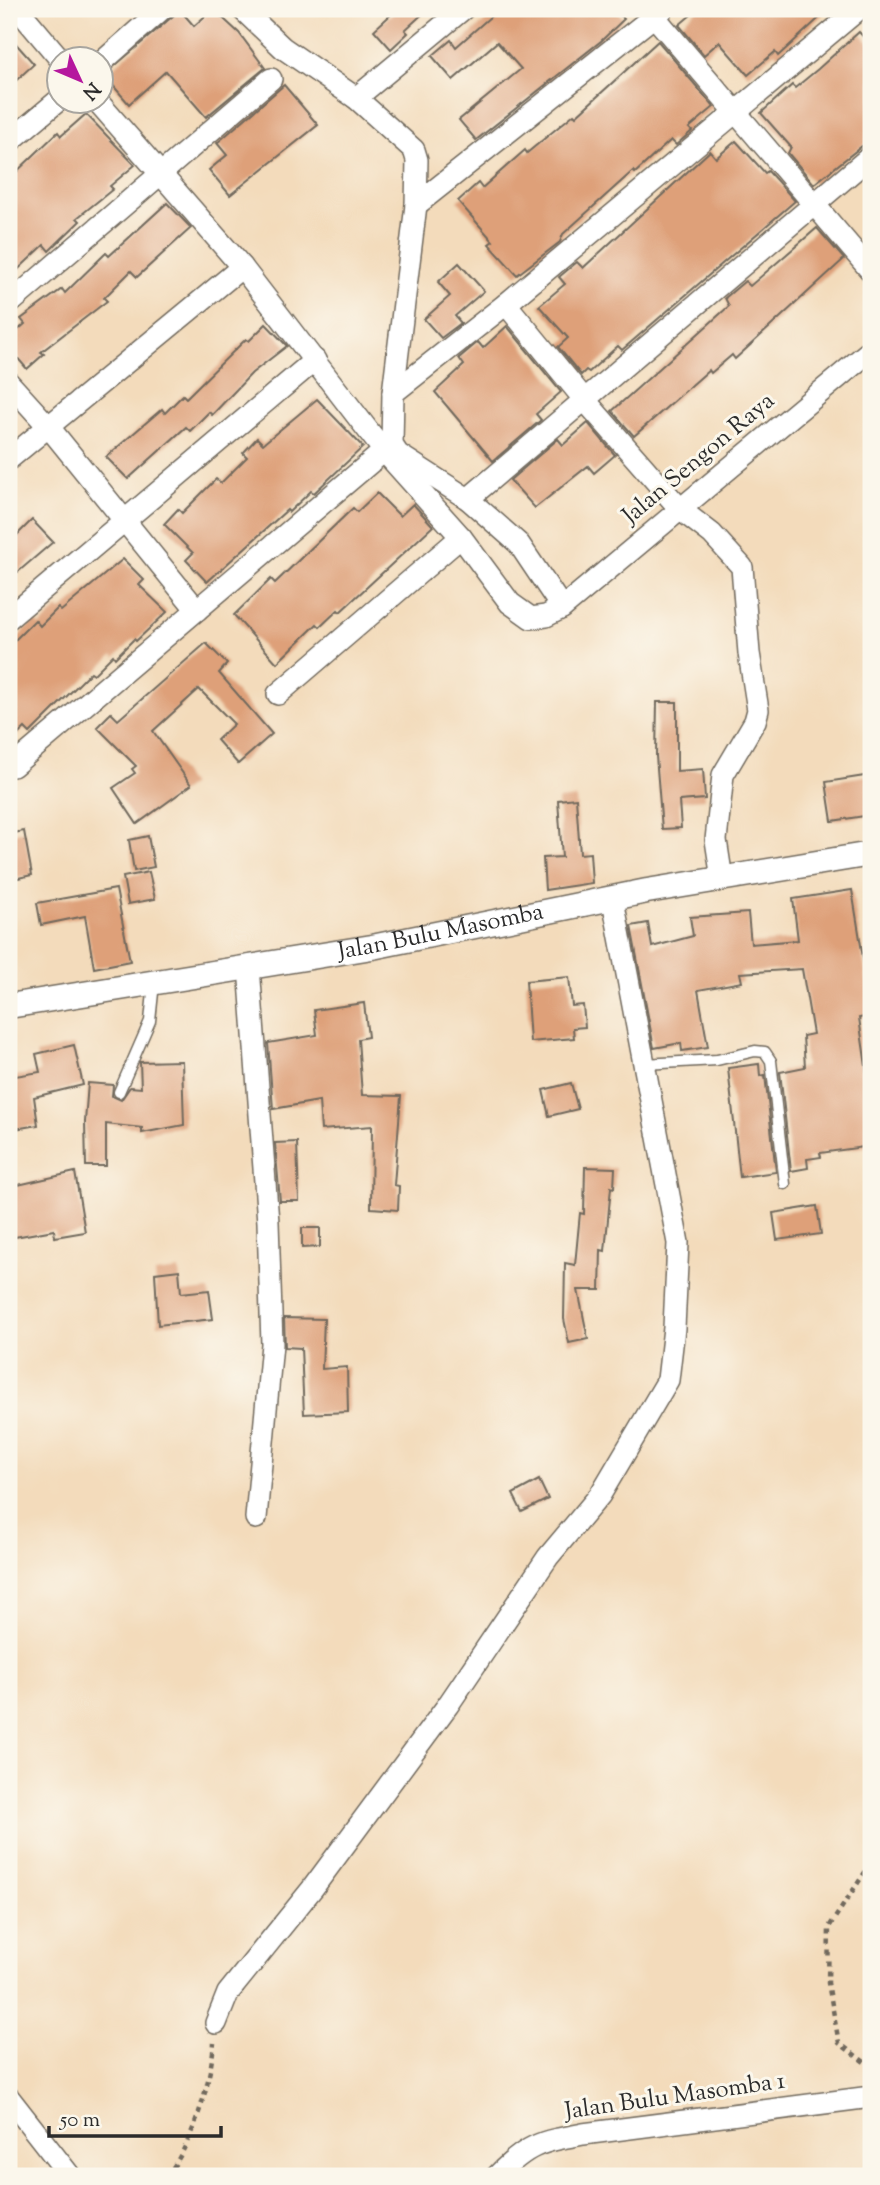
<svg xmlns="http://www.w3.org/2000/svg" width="880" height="2185" font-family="'Sorts Mill Goudy',serif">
<rect width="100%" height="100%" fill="#fbf7ec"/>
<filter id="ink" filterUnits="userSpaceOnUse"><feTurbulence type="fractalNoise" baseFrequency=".0143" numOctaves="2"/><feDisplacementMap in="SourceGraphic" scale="14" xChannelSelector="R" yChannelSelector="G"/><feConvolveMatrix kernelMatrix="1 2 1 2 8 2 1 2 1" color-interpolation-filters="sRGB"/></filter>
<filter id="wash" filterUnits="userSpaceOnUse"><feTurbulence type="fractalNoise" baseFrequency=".00686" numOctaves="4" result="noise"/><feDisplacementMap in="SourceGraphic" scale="28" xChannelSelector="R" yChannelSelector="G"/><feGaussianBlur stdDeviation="1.57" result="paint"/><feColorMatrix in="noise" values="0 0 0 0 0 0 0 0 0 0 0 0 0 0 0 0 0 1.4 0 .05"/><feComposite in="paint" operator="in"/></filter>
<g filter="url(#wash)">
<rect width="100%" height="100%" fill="#f3dbbb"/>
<g id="blocks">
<g fill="#dea079">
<path d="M 213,9 L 239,33 L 265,68 L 206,117 L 166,71 L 129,104 L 104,75 L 180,10 L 194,26 Z"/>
<path d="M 397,9 L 428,9 L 405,30 L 408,33 L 391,49 L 374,30 Z"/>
<path d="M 499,9 L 615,9 L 624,19 L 601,41 L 476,140 L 459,120 L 521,69 L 497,42 L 453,80 L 432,56 L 451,40 L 456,47 Z"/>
<path d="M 698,9 L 829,9 L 778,56 L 775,52 L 748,75 L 719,42 L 704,55 L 679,25 Z"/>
<path d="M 859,32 L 871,45 L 871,143 L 862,146 L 814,184 L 788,153 L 791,147 L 761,113 L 792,85 L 795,88 L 818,69 Z"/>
<path d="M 9,36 L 34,64 L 9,87 Z"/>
<path d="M 658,41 L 714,107 L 689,128 L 692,131 L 676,145 L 671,140 L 635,173 L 633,171 L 563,234 L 560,242 L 517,275 L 489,244 L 493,241 L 458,201 L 478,183 L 482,188 L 525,150 L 527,153 L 574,114 L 576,116 Z"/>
<path d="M 284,85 L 318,125 L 230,195 L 209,170 L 227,155 L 217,143 Z"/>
<path d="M 86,114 L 135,165 L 110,186 L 113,189 L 77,218 L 80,221 L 49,251 L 44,245 L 9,278 L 9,179 L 58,132 L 61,136 Z"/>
<path d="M 736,141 L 765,173 L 768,171 L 795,201 L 622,350 L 618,346 L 589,372 L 586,370 L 581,375 L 558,347 L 568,338 L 539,306 L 565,284 L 559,277 L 577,262 L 583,268 L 710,151 L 716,158 Z"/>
<path d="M 167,203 L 191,228 L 137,277 L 131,271 L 104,298 L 107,301 L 41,352 L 44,354 L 27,369 L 9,348 L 9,338 L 25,324 L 21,319 L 62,289 L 65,293 L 106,253 L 109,256 Z"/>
<path d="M 817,228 L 844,259 L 735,359 L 732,355 L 711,373 L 709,370 L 634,436 L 612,411 L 729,306 L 725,298 L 745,281 L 750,286 Z"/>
<path d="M 459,263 L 484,291 L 455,316 L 461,323 L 441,338 L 424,319 L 450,296 L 438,282 Z"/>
<path d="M 266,324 L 287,346 L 252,373 L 212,415 L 209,412 L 190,431 L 186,427 L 128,479 L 106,457 L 162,409 L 165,413 L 183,395 L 186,398 L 246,339 L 249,341 Z"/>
<path d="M 507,326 L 561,392 L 536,414 L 541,420 L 493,461 L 435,392 L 464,365 L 459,358 L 478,342 L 483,348 Z"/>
<path d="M 317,399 L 363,447 L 314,493 L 311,491 L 289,512 L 287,510 L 207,582 L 186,560 L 193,553 L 164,524 L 178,509 L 182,513 L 216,479 L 221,483 L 247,457 L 243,453 L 257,438 L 263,444 Z"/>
<path d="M 588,423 L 615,455 L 594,473 L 588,466 L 535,508 L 510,480 L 558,439 L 563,445 Z"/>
<path d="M 377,493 L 400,516 L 413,504 L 433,526 L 340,612 L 338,610 L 320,627 L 317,624 L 277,663 L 234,615 L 271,579 L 275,583 L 353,508 L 357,512 Z"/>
<path d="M 32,520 L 53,542 L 18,572 L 9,563 L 9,543 Z"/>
<path d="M 123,559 L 144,580 L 139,585 L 167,612 L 136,641 L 134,639 L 115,658 L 113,655 L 94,674 L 91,672 L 30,733 L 25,728 L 9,743 L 9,646 L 35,620 L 40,626 L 58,608 L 61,611 Z"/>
<path d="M 206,643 L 227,664 L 219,673 L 272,734 L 238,764 L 217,740 L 234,724 L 199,689 L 153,731 L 191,785 L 137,824 L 113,788 L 135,773 L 132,769 L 136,766 L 97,727 L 111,713 L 118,720 Z"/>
<path d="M 657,702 L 677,702 L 677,771 L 703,769 L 705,799 L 679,801 L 681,828 L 662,829 L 656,756 Z"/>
<path d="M 871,775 L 871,815 L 832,821 L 826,782 Z"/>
<path d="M 576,798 L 580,854 L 590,853 L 592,883 L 545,890 L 543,858 L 562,857 L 558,800 Z"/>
<path d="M 24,831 L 32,875 L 9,880 L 9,834 Z"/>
<path d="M 148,836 L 154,867 L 134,871 L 129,840 Z"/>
<path d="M 149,872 L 155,899 L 128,904 L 123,877 Z"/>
<path d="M 116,889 L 130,961 L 94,968 L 85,916 L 41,925 L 37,903 Z"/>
<path d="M 852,890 L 871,1007 L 871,1016 L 859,1018 L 868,1080 L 871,1079 L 871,1146 L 820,1153 L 821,1157 L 807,1159 L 808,1168 L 791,1171 L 780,1072 L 805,1067 L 803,1036 L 813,1034 L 802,969 L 740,973 L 742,982 L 698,990 L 708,1047 L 682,1051 L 681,1043 L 654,1048 L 631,926 L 648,923 L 652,947 L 693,936 L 690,917 L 748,913 L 751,944 L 798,940 L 793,899 Z"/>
<path d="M 569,977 L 572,1006 L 583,1005 L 585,1027 L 573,1028 L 574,1038 L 530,1042 L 526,981 Z"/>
<path d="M 364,1003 L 368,1037 L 358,1039 L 362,1095 L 401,1096 L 394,1185 L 399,1186 L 398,1210 L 371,1208 L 372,1126 L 321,1130 L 319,1101 L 273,1109 L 268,1043 L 317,1035 L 314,1010 Z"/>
<path d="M 74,1045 L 83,1085 L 34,1097 L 38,1125 L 9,1130 L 9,1077 L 40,1072 L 36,1054 Z"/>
<path d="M 182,1061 L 184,1125 L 142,1133 L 142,1128 L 106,1124 L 106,1166 L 86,1166 L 85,1122 L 88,1083 L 113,1085 L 112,1096 L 121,1100 L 130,1087 L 141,1088 L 140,1062 Z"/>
<path d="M 759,1064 L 760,1076 L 765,1075 L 776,1172 L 740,1177 L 728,1068 Z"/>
<path d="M 571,1083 L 578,1109 L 549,1116 L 543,1090 Z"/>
<path d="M 297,1142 L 299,1201 L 280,1201 L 275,1143 Z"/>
<path d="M 585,1167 L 615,1168 L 614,1188 L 611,1187 L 605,1251 L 601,1250 L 600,1290 L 578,1290 L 588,1339 L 569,1343 L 564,1319 L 565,1263 L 575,1265 L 580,1213 L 584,1214 Z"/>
<path d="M 75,1172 L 85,1232 L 55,1237 L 54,1230 L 9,1238 L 9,1187 Z"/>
<path d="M 817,1206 L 821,1234 L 777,1240 L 773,1213 Z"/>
<path d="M 302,1228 L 320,1228 L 320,1247 L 302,1248 Z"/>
<path d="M 179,1270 L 181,1293 L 209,1290 L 213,1319 L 158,1325 L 155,1273 Z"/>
<path d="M 284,1318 L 324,1319 L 322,1369 L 347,1367 L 348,1412 L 304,1414 L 301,1348 L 285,1347 Z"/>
<path d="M 539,1480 L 548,1499 L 522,1512 L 513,1494 Z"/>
</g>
</g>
</g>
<g filter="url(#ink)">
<use href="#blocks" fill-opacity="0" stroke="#71695d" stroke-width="2"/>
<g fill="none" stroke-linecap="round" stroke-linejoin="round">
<g stroke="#71695d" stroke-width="13">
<g id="service">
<path d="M 644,1064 L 717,1060 L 755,1051 L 765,1052 L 771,1061 L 785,1184"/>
<path d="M 119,1092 L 150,1021 L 154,983"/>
</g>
</g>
<g stroke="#71695d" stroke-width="24">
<g id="minor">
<path d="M 18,9 L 61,60"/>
<path d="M 242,9 L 283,48 L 356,98 L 414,150 L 417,160 L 416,205 L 393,393 L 392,445 L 398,454 L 468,499 L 519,544 L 562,608"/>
<path d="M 648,9 L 871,271"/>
<path d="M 102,62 L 162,9"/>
<path d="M 356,98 L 463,9"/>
<path d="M 98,102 L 242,267 L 384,451 L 461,537 L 510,603 L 531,618 L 546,616 L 562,608 L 871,350"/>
<path d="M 9,142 L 60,99"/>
<path d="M 416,205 L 663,9"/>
<path d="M 9,304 L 271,79"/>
<path d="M 506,304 L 583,398 L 681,510 L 712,534 L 742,567 L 749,653 L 758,710 L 755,721 L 723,775 L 716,840 L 722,879"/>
<path d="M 9,383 L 48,426 L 197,610"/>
<path d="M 393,393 L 506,304 L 859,9"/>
<path d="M 9,459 L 242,267"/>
<path d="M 468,499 L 871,156"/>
<path d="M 9,618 L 315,360"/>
<path d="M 278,694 L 461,537"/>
<path d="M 13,766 L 384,451"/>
<path d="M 249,967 L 268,1222 L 272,1344 L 256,1518"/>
<path d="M 216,2023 L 228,1993 L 312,1889 L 448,1705 L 548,1557 L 600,1495 L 668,1380 L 674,1328 L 678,1243 L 613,900"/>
<path d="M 9,2098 L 70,2176"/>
<path d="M 497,2176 C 528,2144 540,2142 583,2134 L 871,2097"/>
</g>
</g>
<g stroke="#71695d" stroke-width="27">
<g id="tertiary">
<path id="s1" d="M 9,1006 L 372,947 L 647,891 L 871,854"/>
</g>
</g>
<g stroke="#71695d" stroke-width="4.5" stroke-dasharray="5 5" stroke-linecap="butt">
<path d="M 871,1863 L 829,1927 L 828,1983 L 839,2043 L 871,2067"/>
<path d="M 167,2176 C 193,2142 210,2086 214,2043"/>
</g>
<use href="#service" stroke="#fff" stroke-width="10"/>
<use href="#minor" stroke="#fff" stroke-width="21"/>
<use href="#tertiary" stroke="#fff" stroke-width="24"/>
</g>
</g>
<g text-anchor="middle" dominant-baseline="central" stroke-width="6" stroke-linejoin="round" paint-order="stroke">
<g font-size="24" fill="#2b2b2b" stroke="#fbf7ec">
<text transform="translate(699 459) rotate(-40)">Jalan Sengon Raya</text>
<text stroke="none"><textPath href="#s1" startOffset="438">Jalan Bulu Masomba</textPath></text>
<text transform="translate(675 2097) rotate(-8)">Jalan Bulu Masomba 1</text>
</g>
</g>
<rect width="880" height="2185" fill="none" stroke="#fbf7ec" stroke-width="35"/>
<g transform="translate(80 80) rotate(134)"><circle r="33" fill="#fbf7ec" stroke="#a8a59f" stroke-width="2"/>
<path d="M0-5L12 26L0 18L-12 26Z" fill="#b5179e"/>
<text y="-10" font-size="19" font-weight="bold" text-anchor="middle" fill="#2b2b2b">N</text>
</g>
<path d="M49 2126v10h172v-10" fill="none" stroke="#2b2b2b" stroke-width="3.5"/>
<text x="60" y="2126" font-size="21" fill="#2b2b2b" stroke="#fbf7ec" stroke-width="5" paint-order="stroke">50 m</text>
</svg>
